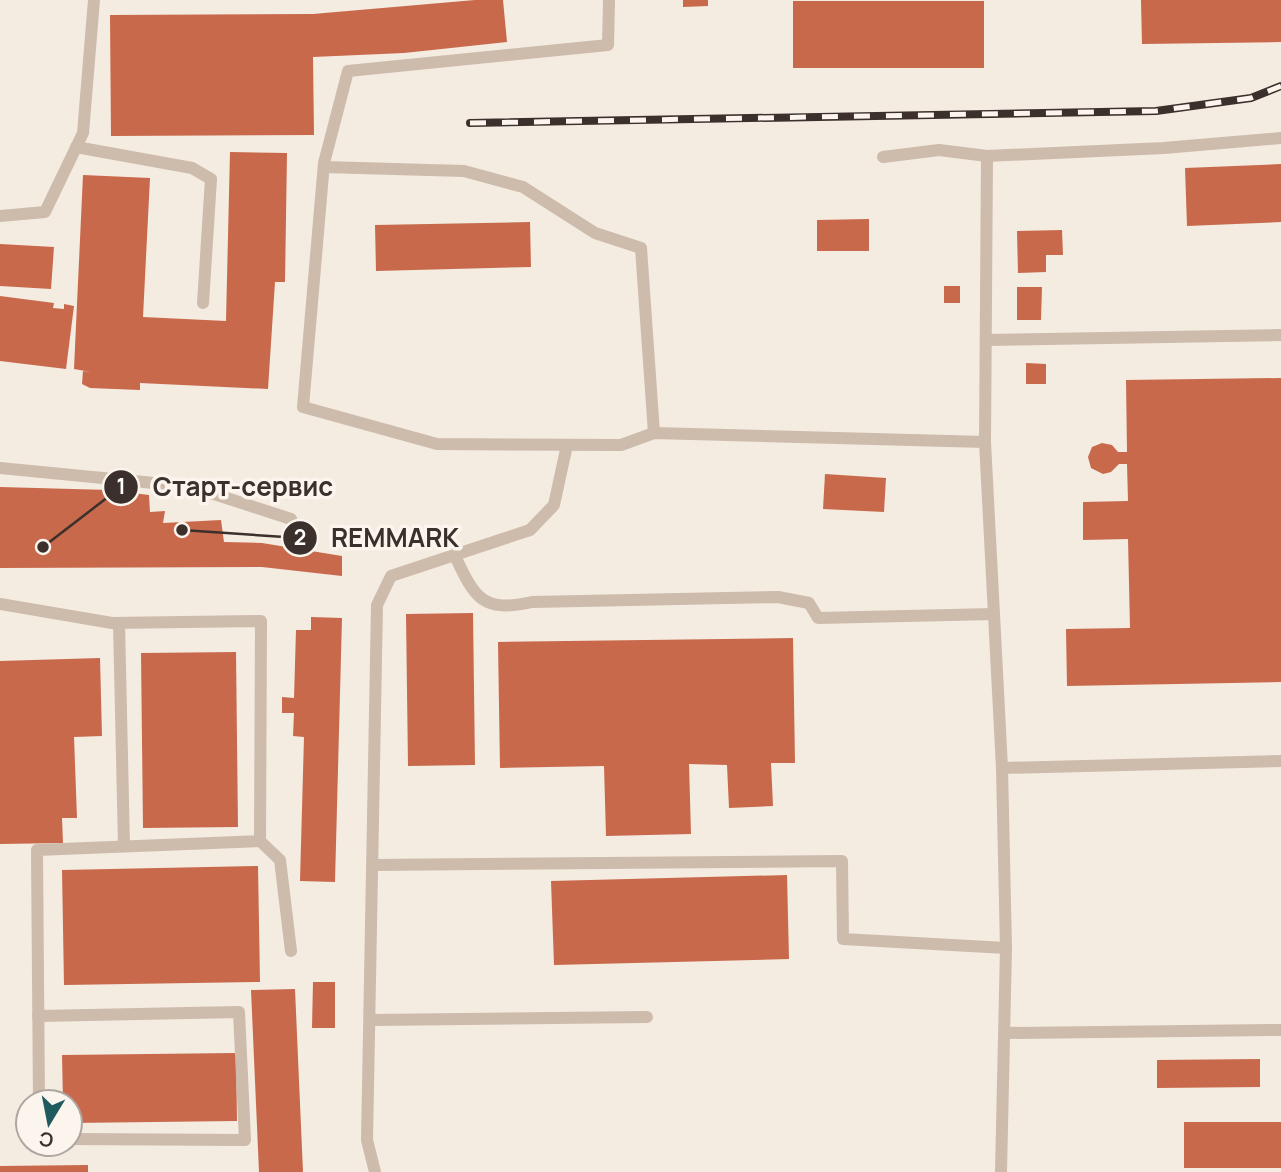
<svg xmlns="http://www.w3.org/2000/svg" width="1281" height="1172" font-family="Manrope,sans-serif">
<rect width="100%" height="100%" fill="#f4ebe1"/>
<g fill="#c8694b">
<path d="M 475,0 L 503,0 L 507,42 L 404,53 L 313,57 L 314,135 L 111,136 L 110,15 L 313,14 Z"/>
<path d="M 683,0 L 708,0 L 708,6 L 683,7 Z"/>
<path d="M 1141,0 L 1281,0 L 1281,42 L 1142,44 Z"/>
<rect x="793" y="1" width="191" height="67"/>
<path d="M 230,152 L 287,153 L 285,282 L 275,282 L 268,389 L 140,383 L 140,390 L 90,388 L 82,384 L 83,371 L 91,372 L 74,369 L 83,175 L 150,178 L 143,317 L 226,321 Z"/>
<path d="M 1281,164 L 1281,222 L 1187,226 L 1185,168 Z"/>
<path d="M 869,219 L 869,251 L 817,251 L 817,220 Z"/>
<path d="M 530,222 L 531,267 L 376,271 L 375,225 Z"/>
<path d="M 1062,230 L 1063,255 L 1046,255 L 1046,272 L 1018,273 L 1017,231 Z"/>
<path d="M 0,244 L 54,247 L 51,289 L 0,286 Z"/>
<rect x="944" y="286" width="16" height="17"/>
<path d="M 1017,287 L 1042,287 L 1041,320 L 1017,320 Z"/>
<path d="M 0,296 L 54,303 L 53,308 L 64,309 L 64,304 L 74,306 L 66,369 L 0,361 Z"/>
<path d="M 1026,363 L 1046,364 L 1046,384 L 1026,384 Z"/>
<path d="M 1281,378 L 1281,682 L 1067,686 L 1066,629 L 1130,628 L 1128,539 L 1083,540 L 1083,502 L 1128,501 L 1127,464 L 1119,464 L 1111,472 L 1103,474 L 1091,468 L 1088,457 L 1092,447 L 1102,443 L 1112,445 L 1118,452 L 1127,452 L 1126,380 Z"/>
<path d="M 825,474 L 886,478 L 884,512 L 823,509 Z"/>
<path d="M 0,487 L 109,490 L 149,495 L 150,512 L 165,511 L 163,523 L 221,520 L 224,542 L 262,543 L 342,556 L 342,576 L 262,567 L 0,568 Z"/>
<path d="M 473,613 L 475,765 L 408,766 L 406,614 Z"/>
<path d="M 311,617 L 342,618 L 335,882 L 300,881 L 304,737 L 293,736 L 294,713 L 282,713 L 282,697 L 294,698 L 296,630 L 311,630 Z"/>
<path d="M 793,638 L 795,763 L 771,763 L 773,806 L 729,808 L 727,765 L 689,764 L 691,834 L 606,836 L 604,766 L 500,768 L 498,642 Z"/>
<path d="M 236,652 L 238,827 L 143,828 L 141,653 Z"/>
<path d="M 100,658 L 102,736 L 74,737 L 77,818 L 62,818 L 63,843 L 0,844 L 0,661 Z"/>
<path d="M 258,866 L 260,982 L 64,985 L 62,870 Z"/>
<path d="M 787,875 L 789,959 L 554,965 L 551,881 Z"/>
<path d="M 313,982 L 335,982 L 335,1028 L 312,1028 Z"/>
<path d="M 295,989 L 303,1172 L 259,1172 L 251,990 Z"/>
<path d="M 236,1053 L 237,1121 L 70,1123 L 70,1102 L 63,1102 L 62,1055 Z"/>
<path d="M 1260,1059 L 1260,1087 L 1157,1088 L 1157,1060 Z"/>
<rect x="1184" y="1122" width="97" height="46"/>
<path d="M 88,1165 L 88,1172 L 0,1172 L 0,1166 Z"/>
</g>
<g fill="none" stroke-linecap="round" stroke-linejoin="round">
<g stroke="#cdbbac" stroke-width="12">
<path d="M 609,0 L 608,45 L 348,71 L 324,163 L 303,407 L 437,444 L 621,445 L 654,433 L 985,442"/>
<path d="M 76,147 L 192,168 L 211,179 L 203,303"/>
<path d="M 987,156 L 985,442 L 1002,768 L 1006,948 L 1001,1172"/>
<path d="M 883,157 L 939,150 L 987,156 L 1164,148 L 1281,138"/>
<path d="M 324,167 L 464,171 L 523,187 L 595,233 L 641,248 L 654,433"/>
<path d="M 0,216 L 45,212 L 83,133 L 94,0"/>
<path d="M 986,340 L 1281,335"/>
<path d="M 0,468 L 154,483 L 214,494 L 291,519"/>
<path d="M 455,556 C 475,598 482,613 532,602 L 778,597 L 809,603 L 818,618 L 994,614"/>
<path d="M 0,604 L 112,623 L 261,621 L 260,841 L 37,850 L 39,1102"/>
<path d="M 119,623 L 124,846"/>
<path d="M 1002,768 L 1281,761"/>
<path d="M 260,841 L 280,860 L 291,951"/>
<path d="M 373,865 L 842,861 L 843,939 L 1006,948"/>
<path d="M 38,1016 L 239,1012 L 245,1140 L 70,1139"/>
<path d="M 371,1020 L 647,1017"/>
<path d="M 1005,1033 L 1281,1030"/>
<path d="M 375,1172 L 367,1140 L 377,605 L 391,576 L 530,530 L 554,505 L 567,445"/>
</g>
<g stroke="#3b302b" stroke-width="8">
<path id="rail" d="M 470,123 L 1156,111 L 1251,98 L 1281,86"/>
</g>
<use href="#rail" stroke="#fbf5ee" stroke-width="5" stroke-dasharray="16" stroke-linecap="butt"/>
</g>
<path fill="none" stroke="#3b302b" stroke-width="2.5" d="M43 547L121 487M182 530L300 538"/>
<g fill="#3b302b" stroke="#fbf5ee" stroke-width="2.5">
<circle cx="43" cy="547" r="7"/>
<circle cx="182" cy="530" r="7"/>
<circle cx="121" cy="487" r="18"/>
<circle cx="300" cy="538" r="18"/>
</g>
<g font-size="21" text-anchor="middle" font-weight="bold" fill="#fff">
<text x="121" y="494">1</text>
<text x="300" y="545">2</text>
</g>
<g font-size="26" text-anchor="middle" font-weight="bold" fill="#3b302b" stroke="#fbf5ee" stroke-width="7" stroke-linejoin="round" paint-order="stroke">
<text x="243" y="496">Старт-сервис</text>
<text x="395" y="547">REMMARK</text>
</g>
<g transform="translate(49 1123) rotate(190)"><circle r="33" fill="#fbf5ee" stroke="#aea6a0" stroke-width="2"/>
<path d="M0-5L12 26L0 18L-12 26Z" fill="#1f5a5e"/>
<text y="-10" font-size="19" font-weight="bold" text-anchor="middle" fill="#3b302b">С</text>
</g>
</svg>
